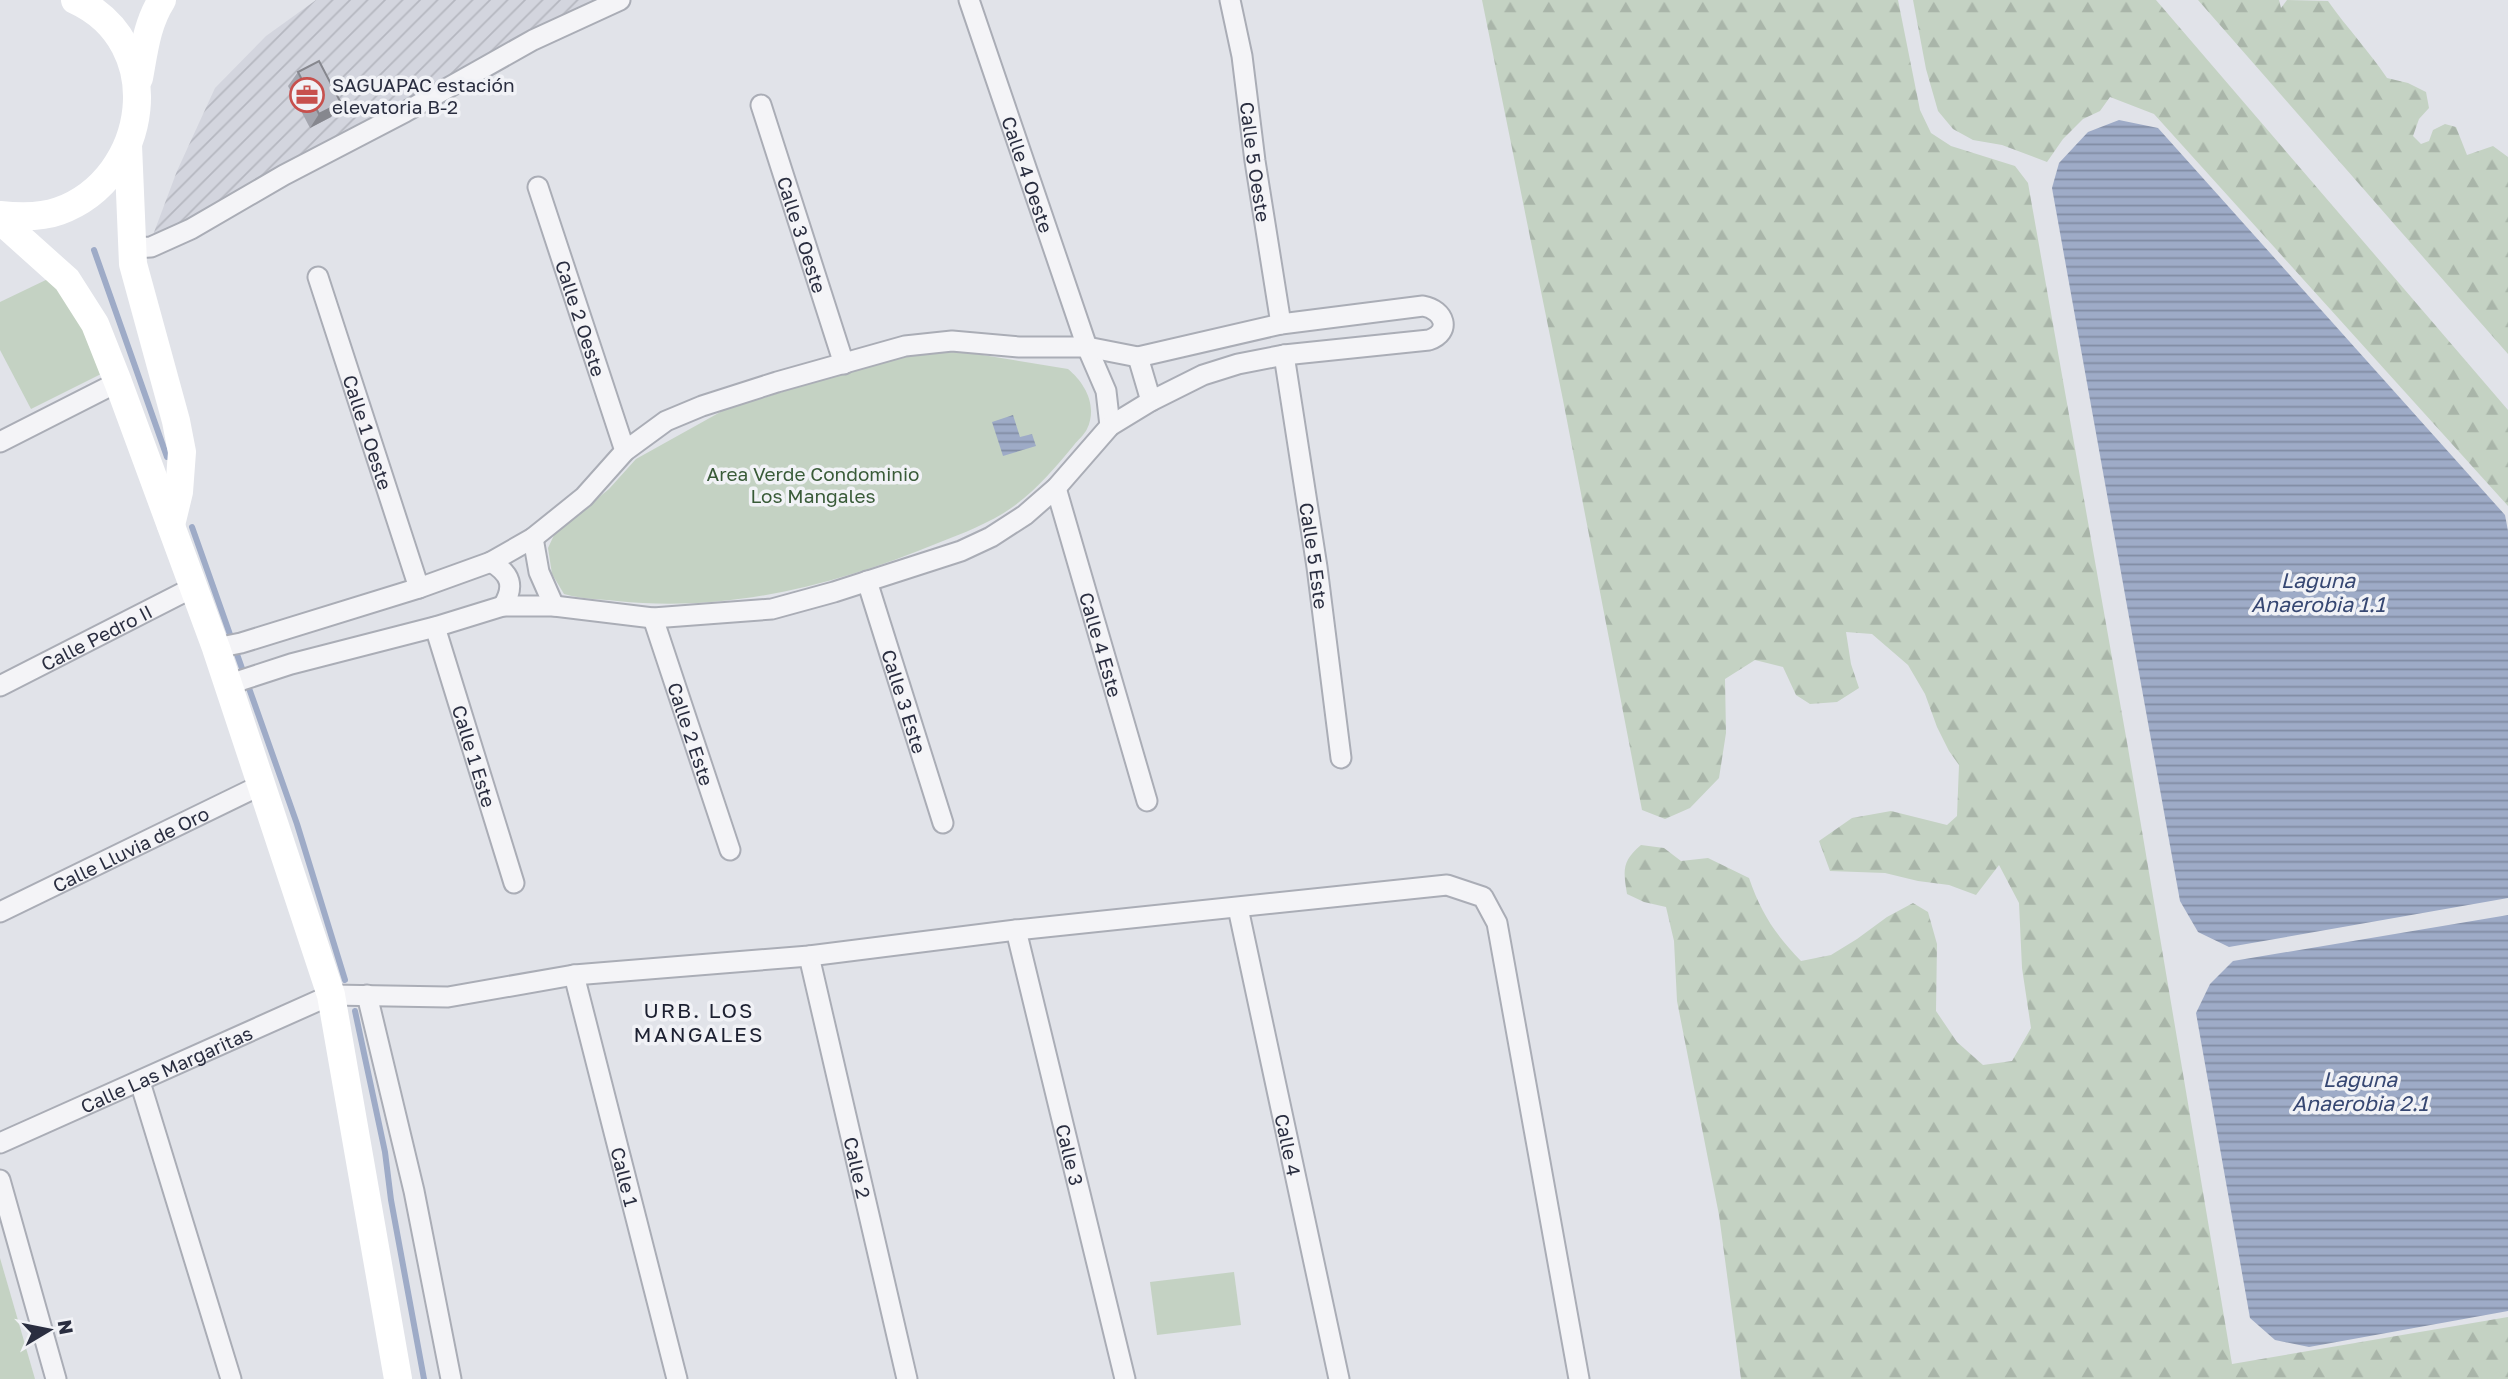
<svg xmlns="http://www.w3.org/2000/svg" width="2508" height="1379" font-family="'Golos Text',sans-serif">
<defs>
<pattern id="industrial-furrows" width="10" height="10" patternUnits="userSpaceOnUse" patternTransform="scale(1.75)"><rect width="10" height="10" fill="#d3d5de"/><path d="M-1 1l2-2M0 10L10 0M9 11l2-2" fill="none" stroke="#b5b7c0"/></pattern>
<pattern id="forest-firs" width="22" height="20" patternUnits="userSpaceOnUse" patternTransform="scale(1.75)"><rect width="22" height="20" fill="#c4d2c3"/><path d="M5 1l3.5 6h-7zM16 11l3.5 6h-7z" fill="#a9b5a9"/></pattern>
<pattern id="water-rules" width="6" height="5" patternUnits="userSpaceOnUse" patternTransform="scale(1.75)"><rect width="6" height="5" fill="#9eabc7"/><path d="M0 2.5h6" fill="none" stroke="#818ca3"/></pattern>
</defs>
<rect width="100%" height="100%" fill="#e1e3e9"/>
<path fill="url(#industrial-furrows)" d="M 316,0 L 594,0 L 214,211 L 150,243 L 177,171 L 215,88 L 266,36 Z"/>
<g fill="url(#forest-firs)">
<path d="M 1482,0 L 1898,0 L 1920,110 L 1931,133 L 1951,146 L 2015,166 L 2028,183 L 2128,748 L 2232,1364 L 2508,1317 L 2508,1379 L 1741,1379 L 1719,1215 L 1677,1001 L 1674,941 L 1666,907 L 1644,902 L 1627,894 C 1623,870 1622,861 1641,845 L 1664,848 L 1681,861 L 1708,858 L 1749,878 C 1761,913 1775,934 1801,961 L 1831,955 L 1857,939 L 1887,917 L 1913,903 L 1928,912 L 1937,944 L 1936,1011 L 1957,1042 L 1983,1065 L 2012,1061 L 2031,1028 L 2022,968 L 2019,903 L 1999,865 L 1976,895 L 1949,885 L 1918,881 L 1885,873 L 1830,871 L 1819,841 L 1852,818 L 1891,811 L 1947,825 L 1957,816 L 1959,765 L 1949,751 L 1937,727 L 1925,694 L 1908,665 L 1872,634 L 1846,632 L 1851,664 L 1859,688 L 1837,702 L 1810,704 L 1796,695 L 1783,667 L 1755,660 L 1725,679 L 1726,733 L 1719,778 L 1690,808 L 1665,819 L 1642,810 L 1563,400 Z"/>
<path d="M 1913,0 L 2156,0 L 2508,410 L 2508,506 L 2154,114 L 2110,97 L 2100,111 L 2083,119 L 2063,139 L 2047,162 L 2002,145 L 1973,140 L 1953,129 L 1938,111 L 1926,69 Z"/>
<path d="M 2198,0 L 2279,0 L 2281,8 L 2287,0 L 2328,1 C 2347,28 2369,51 2387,78 L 2408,83 L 2426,92 L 2429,108 L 2419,119 L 2413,136 L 2421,144 L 2429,141 L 2433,130 L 2445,124 L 2456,127 L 2467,155 L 2493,146 L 2508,157 L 2508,354 Z"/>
</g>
<g fill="#c4d2c3">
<path d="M 50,278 L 66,295 L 105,372 L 31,409 L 0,350 L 0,302 Z"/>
<path d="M 952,350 L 1068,369 C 1085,383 1098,406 1087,429 C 1084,435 1078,440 1074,445 C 1056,467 1037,489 1014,506 C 992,522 964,533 938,543 C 836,585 727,613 617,601 C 599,599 582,599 564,594 L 552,574 L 548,548 L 555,533 L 609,489 L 636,459 L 724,410 L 901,355 Z"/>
<path d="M 0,1258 L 35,1379 L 0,1379 Z"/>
<path d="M 1234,1272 L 1241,1325 L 1157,1335 L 1150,1282 Z"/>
</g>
<g fill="url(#water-rules)">
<path d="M 2119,120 L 2158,128 L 2505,515 L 2508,531 L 2508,898 L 2229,947 L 2198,932 L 2180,901 L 2052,188 L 2059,163 L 2088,132 Z"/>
<path d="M 1013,415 L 1020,437 L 1032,434 L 1036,446 L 1003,456 L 992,422 Z"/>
<path d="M 2508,915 L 2508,1311 L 2309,1347 L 2275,1340 L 2250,1318 L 2196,1013 L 2210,984 L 2233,961 Z"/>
</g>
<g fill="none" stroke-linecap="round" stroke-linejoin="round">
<g stroke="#9eabc7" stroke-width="6">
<path d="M 94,250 L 167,457"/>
<path d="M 192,527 L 297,824 L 345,980"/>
<path d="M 355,1011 L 385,1152 L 391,1200 L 424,1379"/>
</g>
<g stroke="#aaadb6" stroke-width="23">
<g id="street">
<path id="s1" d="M 969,0 L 1087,347 L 1106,391 L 1110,426"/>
<path id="s2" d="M 1230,0 L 1242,56 L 1255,161 L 1281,324"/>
<path id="s3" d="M 761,105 L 844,364"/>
<path id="s4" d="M 538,187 L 625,451"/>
<path d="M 132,248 L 151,247 L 191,229 L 284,175 L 405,112 L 533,40 L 620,0"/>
<path id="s5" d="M 318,277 L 419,588"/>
<path id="s6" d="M 1284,355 L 1317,567 L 1341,758"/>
<path d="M 1138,357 L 1151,401"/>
<path d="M 0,442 L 118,382"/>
<path id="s7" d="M 1056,488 L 1147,801"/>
<path d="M 533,538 L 539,572 L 554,606"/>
<path d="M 491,562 C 511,574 515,586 503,606"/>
<path id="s8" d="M 867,581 L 943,823"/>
<path id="s9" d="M 653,618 L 730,850"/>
<path id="s10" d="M 435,627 L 514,883"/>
<path d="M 216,648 L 241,643 L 419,588 L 491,562 L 533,538 L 584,497 L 625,451 L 666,421 L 702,406 L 777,382 L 905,346 L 952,341 L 1019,347 L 1087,347 L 1138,357 L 1281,324 L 1423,306 C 1445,310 1452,332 1429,340 L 1284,355 L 1238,364 L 1203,375 L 1151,401 L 1110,426 L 1056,488 L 1025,515 L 991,537 L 961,551 L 834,592 L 772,609 L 653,618 L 554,606 L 503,606 L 435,627 L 291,664 L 242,680 L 229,688"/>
<path id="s11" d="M 0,686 L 194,587"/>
<path id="s12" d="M 1238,908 L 1339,1379"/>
<path id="s13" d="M 0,912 L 261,785"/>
<path id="s14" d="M 1016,930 L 1125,1379"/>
<path id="s15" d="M 809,956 L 907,1379"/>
<path id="s16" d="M 574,975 L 677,1379"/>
<path d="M 367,995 L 414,1191 L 451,1379"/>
<path d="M 140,1082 L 231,1379"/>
<path id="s17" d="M 0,1143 L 331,995 L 448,997 L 574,975 L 809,956 L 1016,930 L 1447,885 L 1483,897 L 1497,923 L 1579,1379"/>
<path d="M 0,1180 L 56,1379"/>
</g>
</g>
<use href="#street" stroke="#f4f4f7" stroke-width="19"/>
<g stroke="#fff" stroke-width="28">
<path d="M 139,78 C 144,51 147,23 162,0"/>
<path d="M 128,145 L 133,264 L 176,421 L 182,452 L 179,492 L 171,525"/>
<path d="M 0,215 C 19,217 40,218 59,211 C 150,178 169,43 75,0"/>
<path d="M 0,220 L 67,280 L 95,324 L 118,382 L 216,648 L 331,995 L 398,1379"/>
</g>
</g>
<path fill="#a4a6af" d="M 298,72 L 341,103 L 331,117 L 310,128 L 288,86 Z"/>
<path fill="#86878e" d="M 341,103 L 331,117 L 310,128 L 319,114 Z"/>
<path fill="#bfc1cb" stroke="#86878e" stroke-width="2" d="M 319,61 L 341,103 L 319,114 L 298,72 Z"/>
<defs>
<g id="office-ring" transform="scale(1.75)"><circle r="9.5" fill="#f1f2f6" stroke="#c7504d" stroke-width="1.5"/><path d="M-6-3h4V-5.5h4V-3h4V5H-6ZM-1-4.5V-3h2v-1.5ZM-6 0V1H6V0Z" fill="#c7504d"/></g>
</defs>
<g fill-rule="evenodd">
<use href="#office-ring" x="307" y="95"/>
</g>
<g text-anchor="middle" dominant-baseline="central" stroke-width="7" stroke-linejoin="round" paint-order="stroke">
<g font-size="19" fill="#2a2e40" stroke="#f1f2f6" text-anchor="start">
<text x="332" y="84">SAGUAPAC estación<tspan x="332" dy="22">elevatoria B-2</tspan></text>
</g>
<g font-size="19" fill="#2a2e40" stroke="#f1f2f6">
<text stroke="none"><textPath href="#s2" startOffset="164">Calle 5 Oeste</textPath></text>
<text stroke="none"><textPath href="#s1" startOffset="184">Calle 4 Oeste</textPath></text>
<text stroke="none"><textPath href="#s3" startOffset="136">Calle 3 Oeste</textPath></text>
<text stroke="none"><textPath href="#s4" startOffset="138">Calle 2 Oeste</textPath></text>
<text stroke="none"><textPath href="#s5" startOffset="163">Calle 1 Oeste</textPath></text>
<text stroke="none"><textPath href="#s6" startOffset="203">Calle 5 Este</textPath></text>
<text stroke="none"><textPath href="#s11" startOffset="108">Calle Pedro II</textPath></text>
<text stroke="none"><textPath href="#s7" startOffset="163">Calle 4 Este</textPath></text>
<text stroke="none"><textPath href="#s8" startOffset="126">Calle 3 Este</textPath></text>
<text stroke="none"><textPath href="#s9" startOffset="122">Calle 2 Este</textPath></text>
<text stroke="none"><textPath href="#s10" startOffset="135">Calle 1 Este</textPath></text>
<text stroke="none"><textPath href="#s13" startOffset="145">Calle Lluvia de Oro</textPath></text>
<text stroke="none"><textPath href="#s17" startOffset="182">Calle Las Margaritas</textPath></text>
<text stroke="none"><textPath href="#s12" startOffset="242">Calle 4</textPath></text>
<text stroke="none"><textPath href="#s14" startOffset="231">Calle 3</textPath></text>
<text stroke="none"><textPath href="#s15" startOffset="217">Calle 2</textPath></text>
<text stroke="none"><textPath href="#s16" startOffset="208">Calle 1</textPath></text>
</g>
<g font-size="19" fill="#395b38" stroke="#f1f2f6">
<text x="813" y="473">Area Verde Condominio<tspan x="813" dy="22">Los Mangales</tspan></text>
</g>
<g font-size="21" font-style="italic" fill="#364772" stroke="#f1f2f6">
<text x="2318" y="580">Laguna<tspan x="2318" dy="24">Anaerobia 1.1</tspan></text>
<text x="2360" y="1079">Laguna<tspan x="2360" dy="24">Anaerobia 2.1</tspan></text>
</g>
<g font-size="21" letter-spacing="2" fill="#1c2031" stroke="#f1f2f6">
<text x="699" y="1010">URB. LOS<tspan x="699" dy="24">MANGALES</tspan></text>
</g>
</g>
<g transform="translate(49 1330) rotate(80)" stroke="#f1f2f6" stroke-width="5" paint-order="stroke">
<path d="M0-5L12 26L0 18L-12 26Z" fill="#2a2e40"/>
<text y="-10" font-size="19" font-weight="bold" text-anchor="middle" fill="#2a2e40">N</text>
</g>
</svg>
